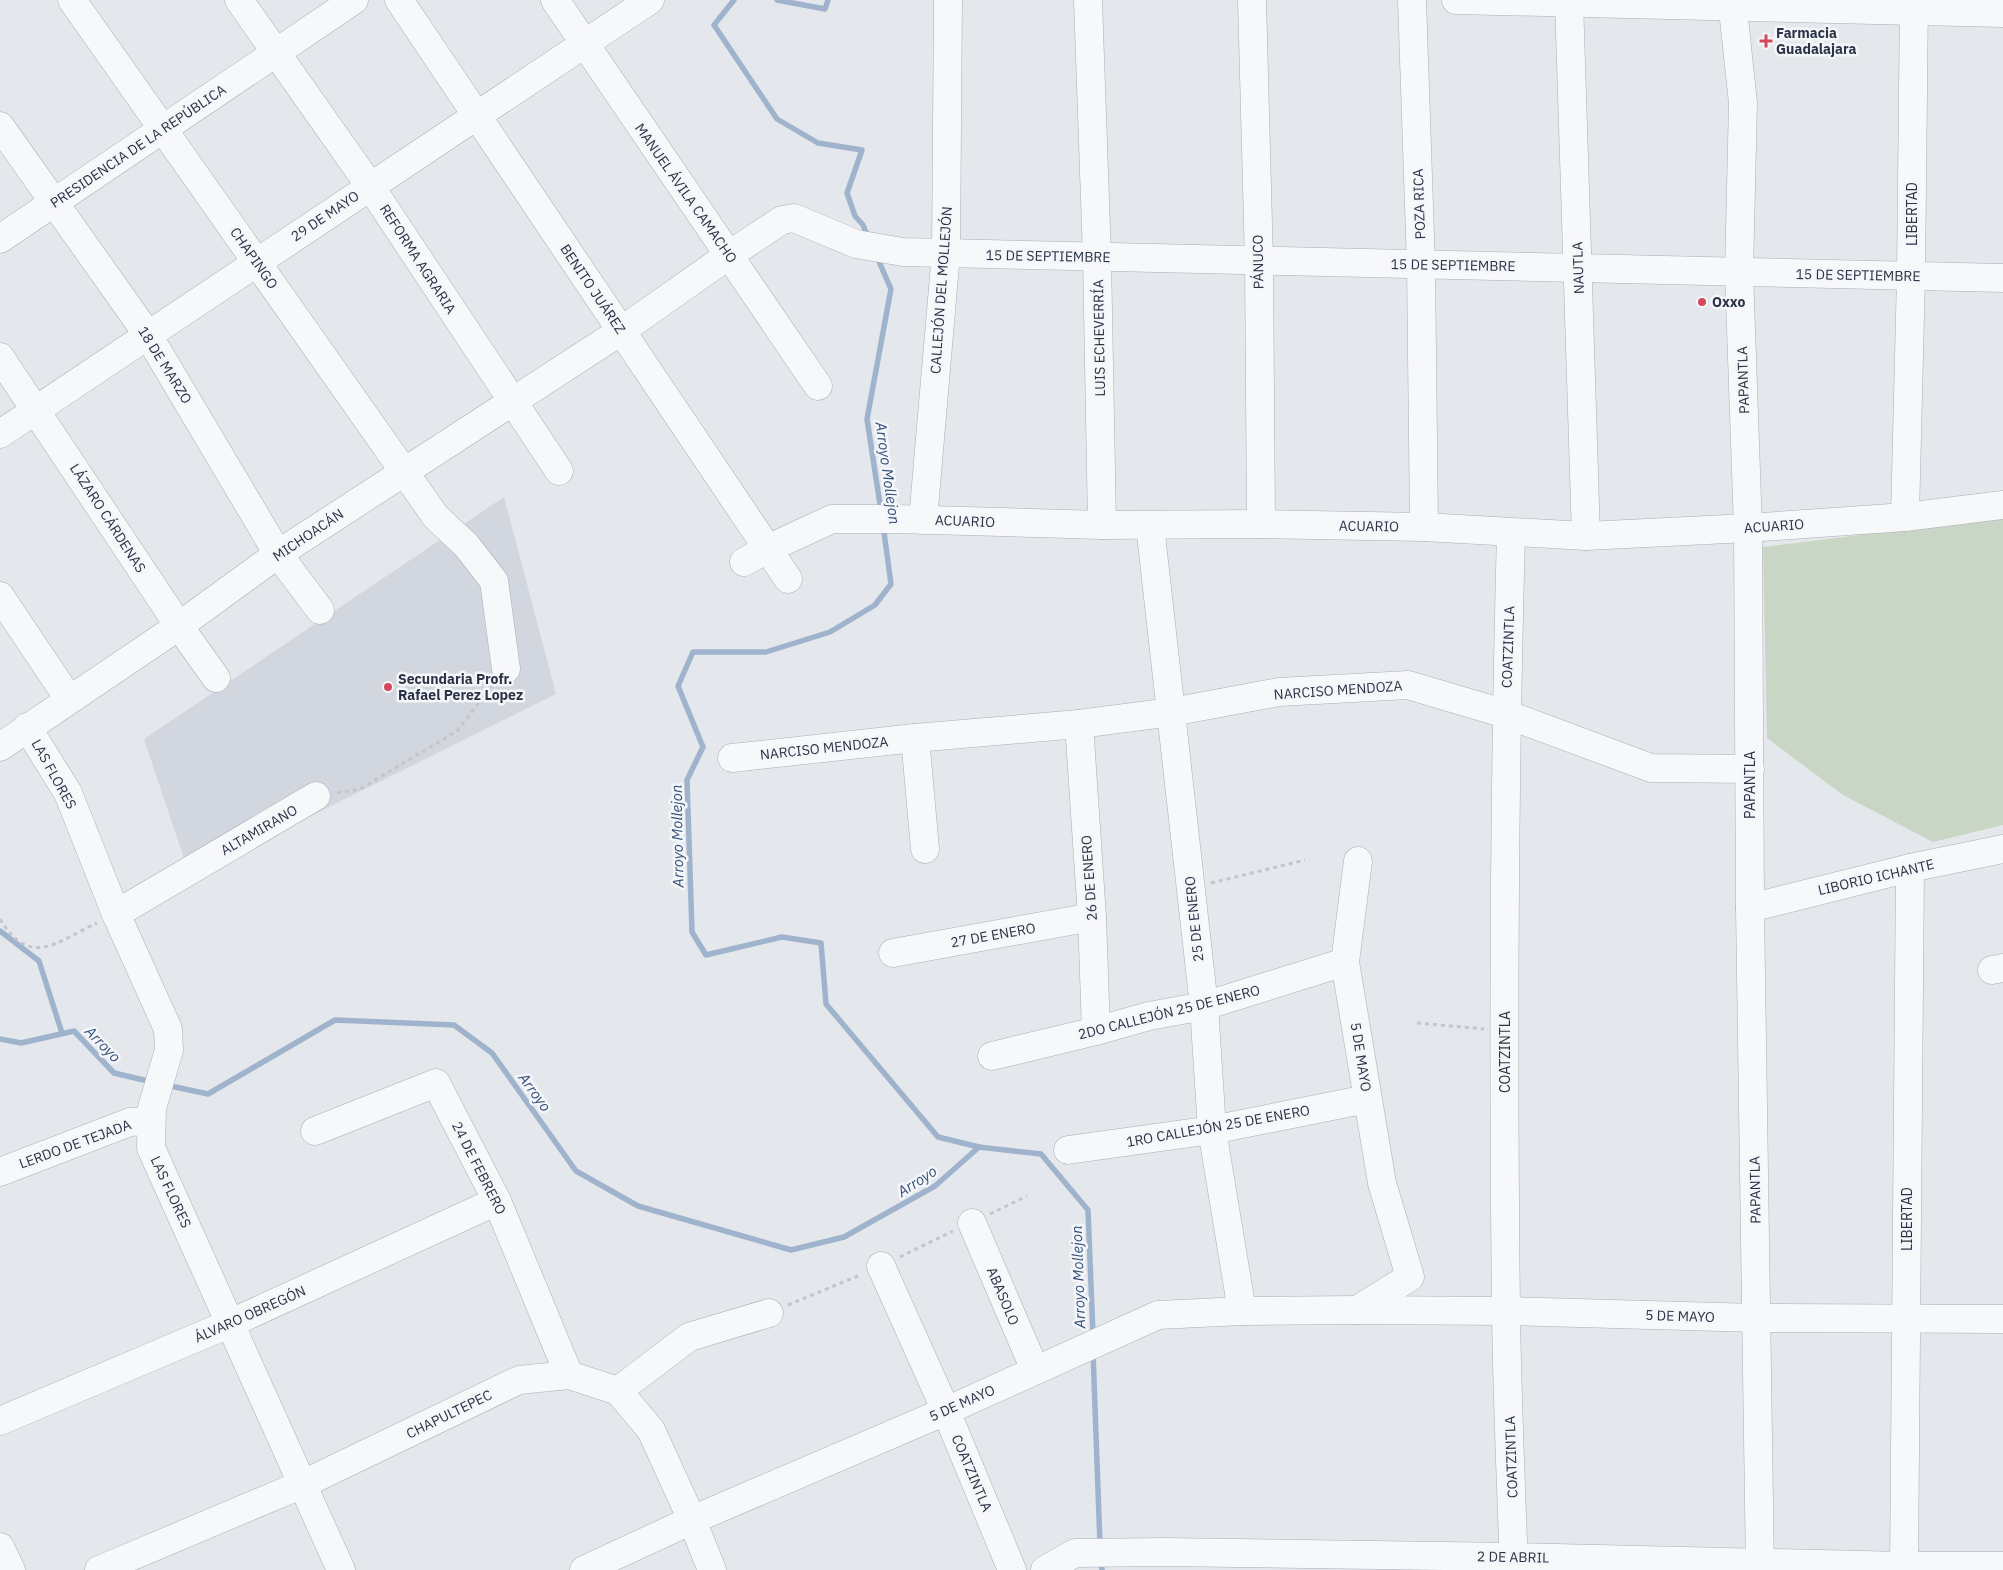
<svg xmlns="http://www.w3.org/2000/svg" width="2003" height="1570" font-family="'IBM Plex Sans',sans-serif">
<rect width="100%" height="100%" fill="#e4e7ec"/>
<path fill="#d2d6de" d="M 504,497 L 556,694 L 190,876 L 144,739 Z"/>
<path fill="#c9d6c5" d="M 2003,517 L 2003,825 L 1933,842 L 1843,795 L 1767,738 L 1763,547 Z"/>
<g fill="none" stroke-linecap="round" stroke-linejoin="round">
<g stroke="#9fb4cc" stroke-width="5.5">
<path d="M 734,0 L 714,25 L 777,119 L 818,143 L 862,150 L 847,193 L 855,216 L 863,225 L 868,237"/>
<path d="M 777,0 L 825,9 L 828,0"/>
<path d="M 877,257 L 891,289 L 867,419 L 881,511"/>
<path d="M 883,525 L 891,584 L 875,605 L 830,632 L 766,652 L 693,652 L 678,686 L 703,747 L 687,780 L 692,932 L 706,955 L 782,937 L 821,943 L 826,1004 L 938,1137 L 979,1147 L 1041,1154 L 1088,1210 L 1093,1335"/>
<path d="M 0,931 L 39,961 L 62,1033"/>
<path d="M 0,1039 L 21,1043 L 74,1031 L 114,1073 L 152,1082"/>
<path d="M 166,1085 L 208,1094 L 335,1020 L 454,1025 L 492,1053 L 576,1171 L 638,1206 L 791,1250 L 844,1237 L 935,1186 L 979,1147"/>
<path d="M 1093,1352 L 1100,1545"/>
<path d="M 1101,1559 L 1102,1570"/>
</g>
<g stroke="#a9aeb7" stroke-width="29">
<g id="minor">
<path d="M 72,0 L 436,517 L 466,545 L 494,581 L 506,669"/>
<path d="M 239,0 L 370,186 L 559,471"/>
<path d="M 399,0 L 788,579"/>
<path d="M 555,0 L 818,386"/>
<path d="M 1088,0 L 1097,257 L 1102,525"/>
<path d="M 1252,0 L 1259,261 L 1261,524"/>
<path d="M 1412,0 L 1421,265 L 1424,527"/>
<path d="M 1456,0 L 2003,13"/>
<path d="M 1569,0 L 1586,536"/>
<path d="M 1732,0 L 1743,103 L 1739,272 L 1748,528 L 1750,908 L 1760,1570"/>
<path d="M 0,126 L 148,335 L 278,554 L 320,610"/>
<path d="M 0,239 L 354,0"/>
<path d="M 0,357 L 179,626 L 216,678"/>
<path d="M 0,434 L 650,0"/>
<path d="M 1905,517 L 1911,276 L 1914,0"/>
<path d="M 923,520 L 946,253 L 948,0"/>
<path d="M 1150,526 L 1204,1006 L 1212,1130 L 1242,1311"/>
<path d="M 1511,533 C 1504,792 1503,1051 1506,1310 C 1507,1396 1511,1483 1514,1570"/>
<path d="M 744,562 L 767,549 L 832,519 L 896,519 L 1102,525 L 1261,524 L 1424,527 L 1586,536 L 1748,528 L 1905,517 L 2003,505"/>
<path d="M 0,596 L 69,699"/>
<path d="M 1079,724 L 1092,917 L 1096,1031"/>
<path d="M 27,727 L 68,793 L 116,914 L 168,1029 L 169,1050 L 152,1108 L 151,1148 L 341,1570"/>
<path d="M 915,738 L 925,849"/>
<path d="M 0,747 L 179,626 L 278,554 L 621,331 L 729,255 L 782,220 L 794,218 L 856,244 L 903,252 L 2003,278"/>
<path d="M 732,758 L 915,738 L 1079,724 L 1172,712 L 1279,692 L 1408,685 L 1506,714 L 1651,768 L 1750,769"/>
<path d="M 1750,908 L 1910,868 L 2003,849"/>
<path d="M 116,914 L 316,796"/>
<path d="M 893,953 L 1092,917"/>
<path d="M 1992,970 L 2003,968"/>
<path d="M 992,1056 L 1096,1031 L 1149,1016 L 1204,1006 L 1345,962"/>
<path d="M 315,1131 L 436,1083 L 497,1201 L 569,1375"/>
<path d="M 1068,1150 L 1212,1130 L 1367,1099"/>
<path d="M 0,1172 L 130,1122 L 150,1121"/>
<path d="M 972,1223 L 1035,1370"/>
<path d="M 881,1266 L 946,1411 L 1012,1570"/>
<path d="M 1357,1310 L 1410,1277 L 1382,1183 L 1345,962 L 1358,861"/>
<path d="M 618,1391 L 689,1337 L 769,1313"/>
<path d="M 0,1421 L 231,1323 L 497,1201"/>
<path d="M 0,1547 L 11,1570"/>
<path d="M 99,1570 L 303,1484 L 519,1380 L 569,1375 L 618,1391 L 651,1430 L 692,1520 L 712,1570"/>
<path d="M 584,1570 L 692,1520 L 946,1411 L 1158,1315 L 1242,1311 L 1357,1310 L 1506,1311 L 1757,1318 L 2003,1319"/>
<path d="M 1045,1570 L 1075,1553 L 1165,1552 L 1514,1557 L 1904,1566 L 2003,1566"/>
<path d="M 1904,1570 L 1910,868"/>
</g>
</g>
<g stroke="#c2c5cb" stroke-width="3" stroke-dasharray="4 4" stroke-linecap="butt">
<path d="M 337,793 L 360,789 L 457,731 L 492,686"/>
<path d="M 1211,883 L 1305,860"/>
<path d="M 0,919 C 30,969 56,942 97,923"/>
<path d="M 1417,1023 L 1484,1029"/>
<path d="M 990,1214 L 1027,1196"/>
<path d="M 900,1257 L 953,1231"/>
<path d="M 788,1305 L 860,1275"/>
</g>
<use href="#minor" stroke="#f7f8fa" stroke-width="28"/>
</g>
<g fill="#d1495b" stroke="#f4f6f9" stroke-width="2">
<path d="M1763.5 33.5h5v5h5v5h-5v5h-5v-5h-5v-5h5z"/>
<circle cx="1702" cy="302" r="5"/>
<circle cx="388" cy="687" r="5"/>
</g>
<g text-anchor="middle" dominant-baseline="central" stroke-width="5" stroke-linejoin="round" paint-order="stroke">
<g font-size="14" font-weight="bold" fill="#2b3445" stroke="#f4f6f9" text-anchor="start">
<text x="1776" y="33">Farmacia<tspan x="1776" dy="16">Guadalajara</tspan></text>
<text x="1712" y="302">Oxxo</text>
<text x="398" y="679">Secundaria Profr.<tspan x="398" dy="16">Rafael Perez Lopez</tspan></text>
</g>
<g font-size="14" fill="#2b3445" stroke="#f4f6f9">
<text transform="translate(138 146) rotate(-34)">PRESIDENCIA DE LA REPÚBLICA</text>
<text transform="translate(686 193) rotate(55)">MANUEL ÁVILA CAMACHO</text>
<text transform="translate(1419 204) rotate(-92)">POZA RICA</text>
<text transform="translate(1912 214) rotate(-90)">LIBERTAD</text>
<text transform="translate(325 216) rotate(-34)">29 DE MAYO</text>
<text transform="translate(1048 256) rotate(1)">15 DE SEPTIEMBRE</text>
<text transform="translate(254 258) rotate(55)">CHAPINGO</text>
<text transform="translate(418 259) rotate(57)">REFORMA AGRARIA</text>
<text transform="translate(1258 262) rotate(-91)">PÁNUCO</text>
<text transform="translate(1453 265) rotate(1)">15 DE SEPTIEMBRE</text>
<text transform="translate(1578 268) rotate(-92)">NAUTLA</text>
<text transform="translate(1858 275) rotate(1)">15 DE SEPTIEMBRE</text>
<text transform="translate(593 289) rotate(56)">BENITO JUÁREZ</text>
<text transform="translate(941 290) rotate(-86)">CALLEJÓN DEL MOLLEJÓN</text>
<text transform="translate(1099 338) rotate(-91)">LUIS ECHEVERRÍA</text>
<text transform="translate(165 365) rotate(58)">18 DE MARZO</text>
<text transform="translate(1743 380) rotate(-92)">PAPANTLA</text>
<text transform="translate(108 518) rotate(57)">LÁZARO CÁRDENAS</text>
<text transform="translate(965 521) rotate(2)">ACUARIO</text>
<text transform="translate(1369 526) rotate(1)">ACUARIO</text>
<text transform="translate(1774 526) rotate(-4)">ACUARIO</text>
<text transform="translate(308 535) rotate(-34)">MICHOACÁN</text>
<text transform="translate(1508 647) rotate(-88)">COATZINTLA</text>
<text transform="translate(1338 690) rotate(-4)">NARCISO MENDOZA</text>
<text transform="translate(824 748) rotate(-6)">NARCISO MENDOZA</text>
<text transform="translate(54 774) rotate(61)">LAS FLORES</text>
<text transform="translate(1750 785) rotate(-90)">PAPANTLA</text>
<text transform="translate(259 830) rotate(-30)">ALTAMIRANO</text>
<text transform="translate(1876 877) rotate(-13)">LIBORIO ICHANTE</text>
<text transform="translate(1089 878) rotate(-94)">26 DE ENERO</text>
<text transform="translate(1194 919) rotate(-96)">25 DE ENERO</text>
<text transform="translate(993 935) rotate(-10)">27 DE ENERO</text>
<text transform="translate(1169 1012) rotate(-14)">2DO CALLEJÓN 25 DE ENERO</text>
<text transform="translate(1505 1052) rotate(-90)">COATZINTLA</text>
<text transform="translate(1361 1057) rotate(81)">5 DE MAYO</text>
<text transform="translate(1218 1126) rotate(-10)">1RO CALLEJÓN 25 DE ENERO</text>
<text transform="translate(75 1144) rotate(-20)">LERDO DE TEJADA</text>
<text transform="translate(479 1168) rotate(63)">24 DE FEBRERO</text>
<text transform="translate(1755 1190) rotate(-91)">PAPANTLA</text>
<text transform="translate(171 1192) rotate(65)">LAS FLORES</text>
<text transform="translate(1907 1219) rotate(-90)">LIBERTAD</text>
<text transform="translate(1003 1296) rotate(67)">ABASOLO</text>
<text transform="translate(250 1314) rotate(-24)">ÁLVARO OBREGÓN</text>
<text transform="translate(1680 1316) rotate(2)">5 DE MAYO</text>
<text transform="translate(962 1403) rotate(-24)">5 DE MAYO</text>
<text transform="translate(449 1414) rotate(-26)">CHAPULTEPEC</text>
<text transform="translate(1511 1457) rotate(-92)">COATZINTLA</text>
<text transform="translate(972 1473) rotate(67)">COATZINTLA</text>
<text transform="translate(1513 1557) rotate(1)">2 DE ABRIL</text>
</g>
<g font-size="15" font-style="italic" fill="#34527a" stroke="#f4f6f9">
<text transform="translate(888 473) rotate(82)">Arroyo Mollejon</text>
<text transform="translate(677 836) rotate(-91)">Arroyo Mollejon</text>
<text transform="translate(103 1044) rotate(46)">Arroyo</text>
<text transform="translate(535 1092) rotate(54)">Arroyo</text>
<text transform="translate(917 1181) rotate(-33)">Arroyo</text>
<text transform="translate(1078 1277) rotate(-92)">Arroyo Mollejon</text>
</g>
</g>
</svg>
